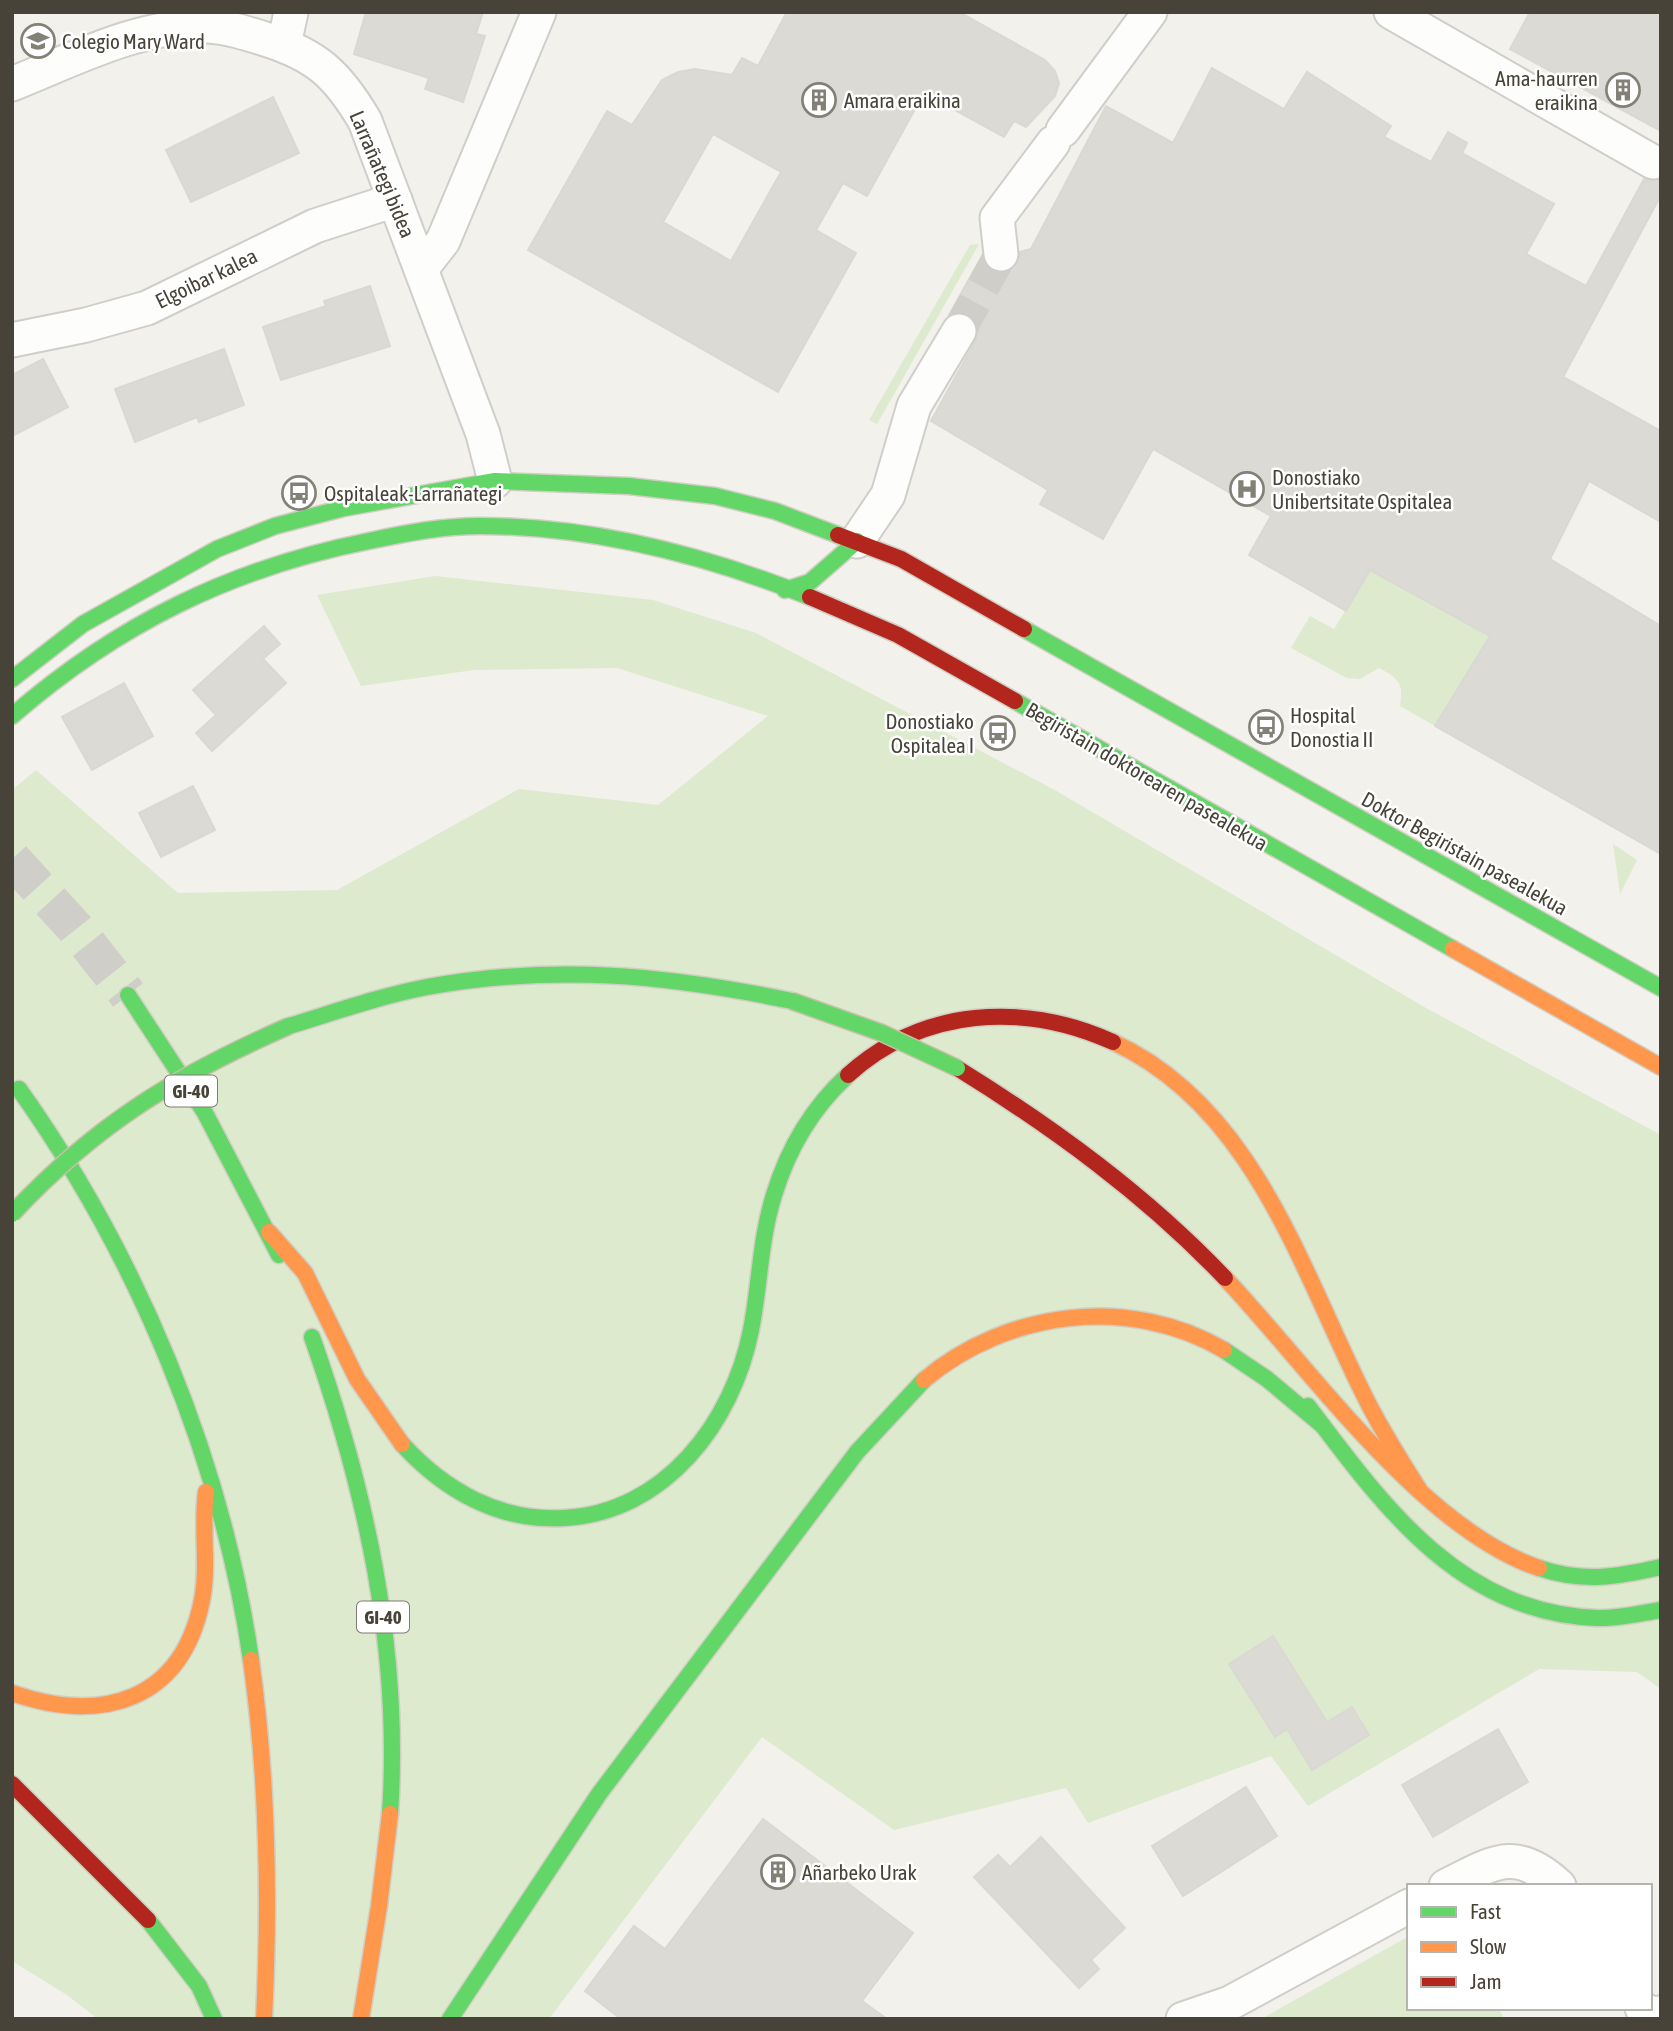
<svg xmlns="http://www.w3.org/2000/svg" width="1673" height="2031" font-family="'Asap Condensed',sans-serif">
<rect width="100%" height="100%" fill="#f2f1ec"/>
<g fill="#ddeace">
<path d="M 979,244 L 877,424 L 869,420 L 970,245 Z"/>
<path d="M 1370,570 L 1490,636 L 1435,726 L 1400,706 C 1404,683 1399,679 1379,668 L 1360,679 L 1347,678 L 1291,648 L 1310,616 L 1334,629 Z"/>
<path d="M 435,576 L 653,600 L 756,633 L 1053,789 L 1426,1008 L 1661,1135 L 1661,1689 L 1637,1672 L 1539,1669 L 1308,1806 L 1271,1756 L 1088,1823 L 1066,1788 L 894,1830 L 762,1737 L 549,2019 L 98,2019 L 67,1995 L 12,1961 L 12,790 L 36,770 L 178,893 L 337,890 L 519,789 L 658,805 L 768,716 L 617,668 L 474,670 L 361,686 L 317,595 Z"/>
<path d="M 1613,844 L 1637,860 L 1620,894 Z"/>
<path d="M 1409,1936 L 1409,2008 L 1499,2008 L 1504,2019 L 1261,2019 Z"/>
</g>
<g fill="#dbdad5" stroke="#dad8d2" stroke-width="2" fill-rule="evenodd">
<path d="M 366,12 L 483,12 L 476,34 L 485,36 L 463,102 L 425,89 L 429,78 L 354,54 Z"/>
<path d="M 787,12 L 959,12 L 1045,60 L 1055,71 L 1059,83 L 1055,96 L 1026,127 L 1014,121 L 1004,137 L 924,93 L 867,196 L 843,183 L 816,230 L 856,253 L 778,392 L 528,250 L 607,111 L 632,125 L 662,80 L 678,72 L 695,69 L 732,75 L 742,58 L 758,66 ZM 713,134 L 781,172 L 731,261 L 663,222 Z"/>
<path d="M 1530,12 L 1661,12 L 1661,131 L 1510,49 Z"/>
<path d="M 1212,68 L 1284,109 L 1307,72 L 1391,126 L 1384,137 L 1431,162 L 1448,132 L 1467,143 L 1462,153 L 1554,204 L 1526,254 L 1586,286 L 1644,179 L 1661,179 L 1661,195 L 1563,377 L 1661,431 L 1661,522 L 1589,481 L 1550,559 L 1661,626 L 1661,854 L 1435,726 L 1490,636 L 1370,570 L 1346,611 L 1249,555 L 1271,516 L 1153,449 L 1103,539 L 1040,504 L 1048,490 L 931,421 L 976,340 L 976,322 L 969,315 L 960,312 L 949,315 L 982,256 L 993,271 L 1004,273 L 1018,262 L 1020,252 L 1031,249 L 1106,106 L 1173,143 Z"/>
<path d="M 273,97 L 299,153 L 191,202 L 166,150 Z"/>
<path d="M 370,286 L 390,346 L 281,380 L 263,327 L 326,306 L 324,301 Z"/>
<path d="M 224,349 L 244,405 L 199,422 L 197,417 L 135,442 L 115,389 Z"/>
<path d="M 43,359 L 68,407 L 12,436 L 12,375 Z"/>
<path d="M 264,626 L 280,644 L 263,659 L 286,683 L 212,751 L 196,733 L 216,715 L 193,690 Z"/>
<path d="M 124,683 L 153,736 L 92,770 L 62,717 Z"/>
<path d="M 193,786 L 215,830 L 161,857 L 139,813 Z"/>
<path d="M 1273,1636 L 1327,1722 L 1352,1707 L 1369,1735 L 1312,1770 L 1287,1729 L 1275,1737 L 1229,1664 Z"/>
<path d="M 1498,1729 L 1528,1782 L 1433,1837 L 1402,1785 Z"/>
<path d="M 1246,1787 L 1277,1836 L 1183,1896 L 1152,1846 Z"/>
<path d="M 763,1819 L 913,1933 L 862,2001 L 887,2019 L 621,2019 L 585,1991 L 634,1926 L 665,1949 Z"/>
<path d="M 1041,1837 L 1125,1928 L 1091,1960 L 1099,1969 L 1079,1988 L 974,1877 L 998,1855 L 1010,1867 Z"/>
</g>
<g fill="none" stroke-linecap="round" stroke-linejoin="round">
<path stroke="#d0cec8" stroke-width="33" stroke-dasharray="33 17" stroke-linecap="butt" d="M 959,331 L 1001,254"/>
<path stroke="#d0cec8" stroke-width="38" stroke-dasharray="38 19" stroke-linecap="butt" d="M 12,859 L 75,928 L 128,995"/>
<g stroke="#d0ceca" stroke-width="37">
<g id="street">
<path d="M 1391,12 L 1653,162"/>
<path d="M 284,45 L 291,12"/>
<path d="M 12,84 C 72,60 141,24 207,26 C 227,27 246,33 265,39 C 317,55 338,75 365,121 L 483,434 L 495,481"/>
<path d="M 1063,130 L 1150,12"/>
<path d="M 1001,254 L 997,218 L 1053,143"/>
<path d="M 422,268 L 443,241 L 539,12"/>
<path d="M 12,340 L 86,325 L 147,308 L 315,226 L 395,200"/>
<path d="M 857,541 L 888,495 L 914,406 L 959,331"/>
<path d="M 1446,1886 C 1493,1863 1515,1845 1559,1886"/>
<path d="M 1642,2008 L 1650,2014 L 1661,2013"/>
<path d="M 1183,2019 L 1230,2003 L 1409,1906"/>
</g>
</g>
<g stroke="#d0cec3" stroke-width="19">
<g id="fast">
<path d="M 785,590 L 810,582 L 857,541"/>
<path d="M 1024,629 L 1661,988"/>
<path d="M 12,679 L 83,624 L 217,549 L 275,526 L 344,508 L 495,481 L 629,486 L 715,496 L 775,511 L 838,535"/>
<path d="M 1015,701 L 1453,949"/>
<path d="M 12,716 C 118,624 232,568 369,541 C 406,533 443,526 480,526 C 591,526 707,556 810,597"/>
<path d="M 128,995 L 205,1113 L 279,1255"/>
<path d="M 289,1026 C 335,1012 380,996 427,987 C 555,964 667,975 792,1001"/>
<path d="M 19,1089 C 137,1255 222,1458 251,1660"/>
<path d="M 312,1337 C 366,1491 401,1649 390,1814"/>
<path d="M 1224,1350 L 1267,1379 L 1322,1425"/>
<path d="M 1308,1406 C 1384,1507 1460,1613 1597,1618 C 1618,1619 1641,1613 1661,1610"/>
<path d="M 402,1444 C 444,1490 499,1522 564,1518 C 665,1513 733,1422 751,1330 C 760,1285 760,1239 774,1195 C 788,1149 813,1107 848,1075"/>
<path d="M 1539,1568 C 1584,1583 1616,1577 1661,1567"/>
<path d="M 148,1920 L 199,1986 L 214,2019"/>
<path d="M 450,2019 L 599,1794 L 857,1452 L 924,1380"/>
</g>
</g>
<g stroke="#d0cec3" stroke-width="19">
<g id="slow">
<path d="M 1453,949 L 1661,1067"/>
<path d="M 1113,1042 C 1253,1106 1301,1269 1364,1395 C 1380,1428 1400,1459 1420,1491"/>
<path d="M 269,1232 L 305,1273 L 357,1379 L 402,1444"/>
<path d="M 1225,1278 C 1310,1368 1422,1529 1539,1568"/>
<path d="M 924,1380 C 1007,1310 1130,1295 1224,1350"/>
<path d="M 251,1660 C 268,1780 270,1898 264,2019"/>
<path d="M 12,1693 C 101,1724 182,1702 202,1600 C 209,1565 201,1528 206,1492"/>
<path d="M 361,2019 L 379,1906 L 390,1814"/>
</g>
</g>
<g stroke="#d0cec3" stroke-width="19">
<g id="jam">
<path d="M 838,535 L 901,559 L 1024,629"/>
<path d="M 810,597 L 898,635 L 1015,701"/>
<path d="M 957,1068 C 1054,1128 1146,1195 1225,1278"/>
<path d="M 848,1075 C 923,1007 1024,1002 1113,1042"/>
<path d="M 12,1784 L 148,1920"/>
</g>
</g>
<use href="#street" stroke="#fdfdfc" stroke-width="33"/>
<use href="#fast" stroke="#63d668" stroke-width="16"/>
<use href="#slow" stroke="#ff974d" stroke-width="16"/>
<use href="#jam" stroke="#b3261e" stroke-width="16"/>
<g stroke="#c8c0a9" stroke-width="19" stroke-linecap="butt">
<g id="fast-bridge">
<path d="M 792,1001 L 882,1033 L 957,1068"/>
<path d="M 12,1214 C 96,1124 177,1075 289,1026"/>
</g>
</g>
<use href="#fast-bridge" stroke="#63d668" stroke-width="16"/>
</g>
<defs>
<g id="school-ring" transform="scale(1.75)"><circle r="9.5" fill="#fff" stroke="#838077" stroke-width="1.5"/><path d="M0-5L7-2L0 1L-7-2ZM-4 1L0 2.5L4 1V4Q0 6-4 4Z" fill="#838077"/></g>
<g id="building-ring" transform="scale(1.75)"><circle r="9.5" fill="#fff" stroke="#838077" stroke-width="1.5"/><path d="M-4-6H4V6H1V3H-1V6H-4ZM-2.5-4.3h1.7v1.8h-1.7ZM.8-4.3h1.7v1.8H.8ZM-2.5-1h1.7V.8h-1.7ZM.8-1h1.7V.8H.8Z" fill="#838077"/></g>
<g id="hospital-ring" transform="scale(1.75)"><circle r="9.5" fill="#fff" stroke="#838077" stroke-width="1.5"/><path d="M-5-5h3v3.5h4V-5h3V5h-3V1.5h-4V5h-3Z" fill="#838077"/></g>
<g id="bus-ring" transform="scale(1.75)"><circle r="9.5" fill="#fff" stroke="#838077" stroke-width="1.5"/><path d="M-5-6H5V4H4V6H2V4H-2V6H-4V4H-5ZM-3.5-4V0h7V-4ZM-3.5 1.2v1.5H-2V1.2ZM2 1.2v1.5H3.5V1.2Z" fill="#838077"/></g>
</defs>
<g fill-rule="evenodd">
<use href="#school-ring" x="38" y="41"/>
<use href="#building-ring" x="1623" y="90"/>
<use href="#building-ring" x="819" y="100"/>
<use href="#hospital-ring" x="1247" y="489"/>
<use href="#bus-ring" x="299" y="493"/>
<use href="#bus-ring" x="1266" y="727"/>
<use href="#bus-ring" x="998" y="733"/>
<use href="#building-ring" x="778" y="1872"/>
</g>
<g text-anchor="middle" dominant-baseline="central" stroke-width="5" stroke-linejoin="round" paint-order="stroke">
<g fill="#fff" stroke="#7e7b74" stroke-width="2">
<rect x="165" y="1075.5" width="52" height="31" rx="5"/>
<rect x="357" y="1601.5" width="52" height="31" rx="5"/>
</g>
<g font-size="19" font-weight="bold" fill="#474338">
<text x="191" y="1091">GI-40</text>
<text x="383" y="1617">GI-40</text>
</g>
<g font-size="21" fill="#474338" stroke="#fff" text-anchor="start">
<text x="62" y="41">Colegio Mary Ward</text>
<text x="1598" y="78" text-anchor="end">Ama-haurren<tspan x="1598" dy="24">eraikina</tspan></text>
<text x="844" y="100">Amara eraikina</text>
<text x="1272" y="477">Donostiako<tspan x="1272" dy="24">Unibertsitate Ospitalea</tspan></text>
<text x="324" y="493">Ospitaleak-Larrañategi</text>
<text x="1290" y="715">Hospital<tspan x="1290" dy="24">Donostia II</tspan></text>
<text x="974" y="721" text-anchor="end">Donostiako<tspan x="974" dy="24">Ospitalea I</tspan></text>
<text x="802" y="1872">Añarbeko Urak</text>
</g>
<g font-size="21" fill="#474338" stroke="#fff">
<text transform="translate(383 174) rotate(67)">Larrañategi bidea</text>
<text transform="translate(206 278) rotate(-26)">Elgoibar kalea</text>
<text transform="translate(1147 776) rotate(30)">Begiristain doktorearen pasealekua</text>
<text transform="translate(1465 853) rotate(29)">Doktor Begiristain pasealekua</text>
</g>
</g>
<rect width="1673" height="2031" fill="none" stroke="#474338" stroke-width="28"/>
<rect x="1407" y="1884" width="245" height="126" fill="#ffffff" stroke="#b5b4af" stroke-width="2"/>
<rect x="1421" y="1907" width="35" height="10" fill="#63d668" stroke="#b5b4af" stroke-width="2"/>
<text x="1470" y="1919" font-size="21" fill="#474338">Fast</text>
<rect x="1421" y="1942" width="35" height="10" fill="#ff974d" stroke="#b5b4af" stroke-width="2"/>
<text x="1470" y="1954" font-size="21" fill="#474338">Slow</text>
<rect x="1421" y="1977" width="35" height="10" fill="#b3261e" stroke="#b5b4af" stroke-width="2"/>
<text x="1470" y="1989" font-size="21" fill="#474338">Jam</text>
</svg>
